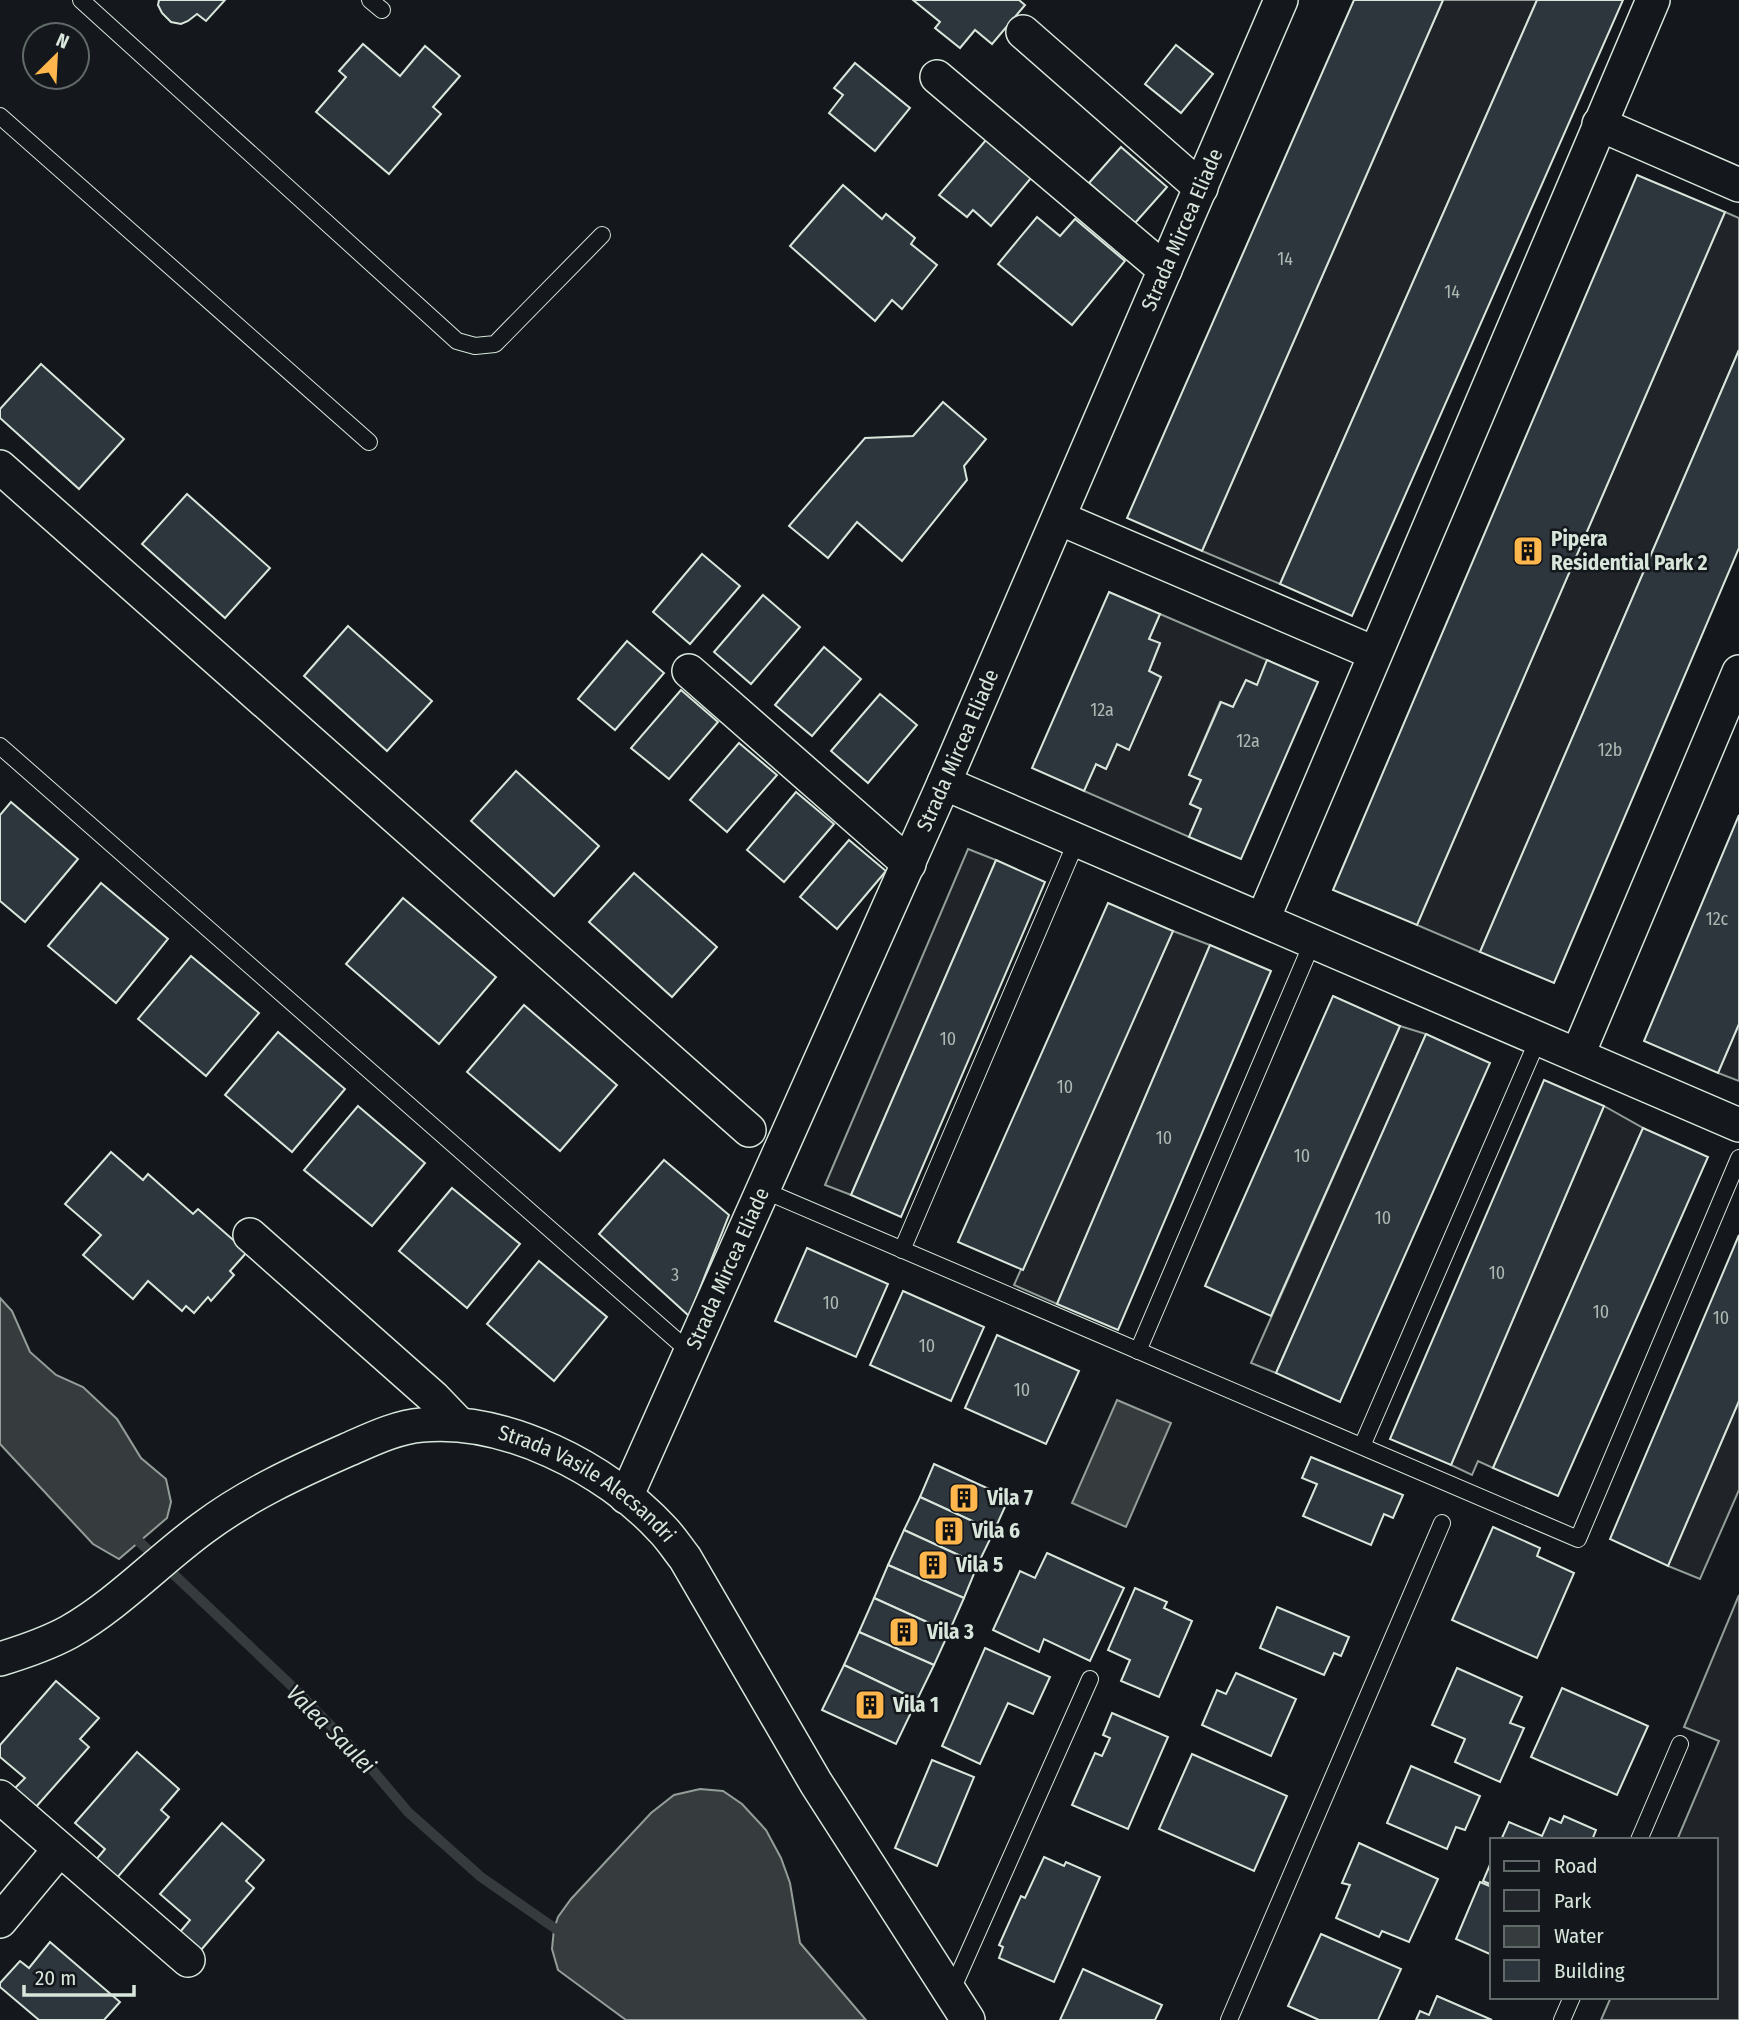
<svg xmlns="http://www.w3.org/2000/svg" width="1739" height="2020" font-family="'Fira Sans Condensed',sans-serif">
<rect width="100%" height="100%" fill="#14181c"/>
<g fill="#202428" stroke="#939e99" stroke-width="2">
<path d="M 1443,0 L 1537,0 L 1280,584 L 1202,551 Z"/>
<path d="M 1725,212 L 1739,218 L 1739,350 L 1480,952 L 1417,925 Z"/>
<path d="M 1160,614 L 1267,660 L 1257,685 L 1246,680 L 1233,707 L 1220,702 L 1189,775 L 1201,780 L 1190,804 L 1201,809 L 1189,837 L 1084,791 L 1096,764 L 1106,769 L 1117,744 L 1129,749 L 1161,677 L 1149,671 L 1160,644 L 1149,639 Z"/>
<path d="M 968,849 L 996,860 L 851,1195 L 825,1185 Z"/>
<path d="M 1173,931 L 1210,945 L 1057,1304 L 1014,1285 Z"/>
<path d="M 1739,1024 L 1739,1081 L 1718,1073 Z"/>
<path d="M 1400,1026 L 1426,1034 L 1276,1373 L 1251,1363 Z"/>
<path d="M 1604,1106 L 1643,1128 L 1493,1468 L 1478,1461 L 1472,1475 L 1451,1465 Z"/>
<path d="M 1739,1401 L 1739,1490 L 1700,1579 L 1668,1566 Z"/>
<path d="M 1739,1595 L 1739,2020 L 1601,2020 L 1611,1997 L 1716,1997 L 1716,1840 L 1677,1840 L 1719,1741 L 1684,1727 Z"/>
</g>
<g fill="#363b3e" stroke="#939e99" stroke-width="2">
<path d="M 0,1298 L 12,1311 L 30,1352 L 56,1375 L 83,1387 L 117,1419 L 141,1458 L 166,1479 L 171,1502 L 167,1518 L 119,1559 L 93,1544 L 0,1444 Z"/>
<path d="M 1117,1400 L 1171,1423 L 1126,1527 L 1072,1503 Z"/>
<path d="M 700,1789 L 723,1791 L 742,1804 L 766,1830 L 781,1858 L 790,1883 L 800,1943 L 866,2020 L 626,2020 L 558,1970 L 552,1949 L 554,1929 L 558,1917 L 571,1899 L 651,1813 L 674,1795 Z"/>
</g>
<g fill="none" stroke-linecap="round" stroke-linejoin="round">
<path stroke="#363b3e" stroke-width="10" d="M 129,1532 L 297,1691 L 364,1760 L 408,1812 L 481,1877 L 566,1936"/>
</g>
<g fill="#2c363c" stroke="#d8e6dc" stroke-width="2">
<path d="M 159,0 L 225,0 L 206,21 L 197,14 L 188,21 L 181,24 L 171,22 L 162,13 L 158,5 Z"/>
<path d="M 913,0 L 1019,0 L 1025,5 L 992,44 L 975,30 L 960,48 L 935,28 L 940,22 Z"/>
<path d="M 1354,0 L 1443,0 L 1202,551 L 1127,518 Z"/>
<path d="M 1537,0 L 1623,0 L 1352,616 L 1280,584 Z"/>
<path d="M 363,44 L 400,76 L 425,46 L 460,76 L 433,107 L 441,114 L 389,174 L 316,112 L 346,77 L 339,71 Z"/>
<path d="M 1176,45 L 1213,74 L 1181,113 L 1145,84 Z"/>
<path d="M 855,63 L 910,108 L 875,151 L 829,113 L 843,95 L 834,88 Z"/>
<path d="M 986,140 L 1031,178 L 991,226 L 973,210 L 967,217 L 939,195 Z"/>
<path d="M 1121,147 L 1167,187 L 1135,223 L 1089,183 Z"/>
<path d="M 1637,175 L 1725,212 L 1417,925 L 1333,890 Z"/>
<path d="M 843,185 L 882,219 L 886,214 L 915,238 L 911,244 L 937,265 L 902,309 L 892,300 L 875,321 L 790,246 Z"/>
<path d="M 1037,217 L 1060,236 L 1075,219 L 1125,261 L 1072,325 L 998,264 Z"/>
<path d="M 1739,350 L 1739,548 L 1554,983 L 1480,952 Z"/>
<path d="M 41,364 L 124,439 L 79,489 L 0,418 L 0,409 Z"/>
<path d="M 943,402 L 986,439 L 964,466 L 967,480 L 902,561 L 857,522 L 828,558 L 789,526 L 865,438 L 913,436 Z"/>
<path d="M 187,494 L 270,568 L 225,618 L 142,544 Z"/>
<path d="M 702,554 L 740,586 L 690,644 L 653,612 Z"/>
<path d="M 1109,592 L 1160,614 L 1149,639 L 1160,643 L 1149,671 L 1161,677 L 1129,750 L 1117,744 L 1106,769 L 1096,764 L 1084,791 L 1032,768 Z"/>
<path d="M 763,595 L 800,627 L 751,684 L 714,652 Z"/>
<path d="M 348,626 L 432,701 L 387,751 L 304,676 Z"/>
<path d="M 627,641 L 664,673 L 615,730 L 578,699 Z"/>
<path d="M 824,647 L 861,679 L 812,736 L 775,705 Z"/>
<path d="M 1267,660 L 1318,682 L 1241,859 L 1189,837 L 1201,809 L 1190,804 L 1201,780 L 1189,775 L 1221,702 L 1233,707 L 1246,680 L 1257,685 Z"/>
<path d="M 681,690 L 718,722 L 669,779 L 631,748 Z"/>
<path d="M 880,694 L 917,725 L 868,783 L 831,751 Z"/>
<path d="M 739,743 L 777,775 L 727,832 L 690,800 Z"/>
<path d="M 516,771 L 599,846 L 554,896 L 471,821 Z"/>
<path d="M 796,792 L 834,824 L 784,882 L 747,850 Z"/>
<path d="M 11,802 L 78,859 L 25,922 L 0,901 L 0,815 Z"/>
<path d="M 1739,815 L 1739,1024 L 1718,1073 L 1644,1041 Z"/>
<path d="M 849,840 L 886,871 L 837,929 L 800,897 Z"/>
<path d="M 996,860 L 1045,882 L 901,1217 L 851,1195 Z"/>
<path d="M 634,873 L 717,947 L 672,997 L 589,922 Z"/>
<path d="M 101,883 L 168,939 L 116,1003 L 48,946 Z"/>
<path d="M 403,898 L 496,977 L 439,1044 L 346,964 Z"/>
<path d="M 1108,903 L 1173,931 L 1023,1270 L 958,1242 Z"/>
<path d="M 1210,945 L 1271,971 L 1118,1330 L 1057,1304 Z"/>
<path d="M 191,956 L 259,1013 L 206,1076 L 138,1019 Z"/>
<path d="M 1333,996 L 1400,1026 L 1271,1316 L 1205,1286 Z"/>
<path d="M 524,1005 L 617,1085 L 560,1151 L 467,1072 Z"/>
<path d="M 278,1032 L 345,1089 L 292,1152 L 225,1095 Z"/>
<path d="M 1426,1034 L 1490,1063 L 1340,1402 L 1276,1373 Z"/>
<path d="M 1544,1080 L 1604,1106 L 1451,1465 L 1390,1439 Z"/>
<path d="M 358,1106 L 425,1163 L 372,1226 L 304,1170 Z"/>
<path d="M 1643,1128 L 1708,1157 L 1558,1496 L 1493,1468 Z"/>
<path d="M 111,1152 L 143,1180 L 148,1174 L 193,1214 L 198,1209 L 247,1252 L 230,1271 L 234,1275 L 211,1301 L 208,1297 L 194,1313 L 186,1306 L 182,1311 L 148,1281 L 133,1299 L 83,1255 L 101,1235 L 65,1204 Z"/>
<path d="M 664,1160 L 729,1215 L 689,1316 L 599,1234 Z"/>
<path d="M 452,1188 L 520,1244 L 467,1308 L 399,1251 Z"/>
<path d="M 1739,1235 L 1739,1401 L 1668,1566 L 1610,1539 Z"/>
<path d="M 807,1248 L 888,1284 L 856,1357 L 775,1321 Z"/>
<path d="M 539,1261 L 607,1317 L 554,1381 L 487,1324 Z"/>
<path d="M 903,1291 L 984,1327 L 951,1401 L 870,1365 Z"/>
<path d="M 997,1335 L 1079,1371 L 1046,1444 L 965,1408 Z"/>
<path d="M 1311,1457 L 1403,1495 L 1393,1518 L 1384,1514 L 1371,1545 L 1303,1516 L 1317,1484 L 1302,1478 Z"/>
<path d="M 934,1464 L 1009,1498 L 994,1531 L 920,1497 Z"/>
<path d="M 920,1497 L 994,1531 L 978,1564 L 904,1530 Z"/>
<path d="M 1493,1527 L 1540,1548 L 1537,1556 L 1574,1573 L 1537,1658 L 1452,1620 Z"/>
<path d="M 904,1530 L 978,1564 L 964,1598 L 888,1565 Z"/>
<path d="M 1047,1553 L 1124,1588 L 1090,1661 L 1044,1639 L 1039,1652 L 993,1630 L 1020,1571 L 1035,1578 Z"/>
<path d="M 888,1565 L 964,1598 L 949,1632 L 874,1598 Z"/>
<path d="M 1135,1588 L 1167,1602 L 1164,1608 L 1192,1621 L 1159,1697 L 1121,1681 L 1130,1660 L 1108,1650 Z"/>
<path d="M 874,1598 L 949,1632 L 934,1665 L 859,1632 Z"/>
<path d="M 1277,1607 L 1349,1637 L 1341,1656 L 1334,1653 L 1324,1675 L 1260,1648 Z"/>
<path d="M 859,1632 L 934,1665 L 917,1700 L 844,1665 Z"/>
<path d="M 985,1648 L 1050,1677 L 1033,1714 L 1008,1703 L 980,1764 L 942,1746 Z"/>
<path d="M 844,1665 L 917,1700 L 896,1744 L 822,1710 Z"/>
<path d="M 1457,1668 L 1522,1697 L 1510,1723 L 1524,1728 L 1500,1782 L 1455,1762 L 1465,1739 L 1432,1725 Z"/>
<path d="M 1236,1673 L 1296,1699 L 1271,1756 L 1202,1725 L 1217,1690 L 1226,1694 Z"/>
<path d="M 56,1681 L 99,1718 L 80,1739 L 89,1747 L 35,1808 L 14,1789 L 25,1778 L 0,1757 L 0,1745 Z"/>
<path d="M 1562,1688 L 1648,1726 L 1617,1795 L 1531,1757 Z"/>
<path d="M 1112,1713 L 1168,1737 L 1128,1829 L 1072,1805 L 1095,1753 L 1102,1756 L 1110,1738 L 1103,1735 Z"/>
<path d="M 137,1752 L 179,1789 L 161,1810 L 169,1817 L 116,1879 L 95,1861 L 105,1849 L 75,1823 Z"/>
<path d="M 1192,1754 L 1287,1796 L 1254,1871 L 1159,1829 Z"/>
<path d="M 932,1760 L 974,1777 L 937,1866 L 895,1848 Z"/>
<path d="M 1411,1766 L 1480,1796 L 1465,1830 L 1456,1827 L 1447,1849 L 1387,1823 Z"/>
<path d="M 1564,1816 L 1596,1830 L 1592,1840 L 1501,1840 L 1509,1822 L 1542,1836 L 1550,1818 L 1561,1823 Z"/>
<path d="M 222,1823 L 264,1860 L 246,1881 L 254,1888 L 201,1950 L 180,1932 L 190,1920 L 160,1894 Z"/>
<path d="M 1359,1843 L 1438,1879 L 1409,1942 L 1382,1931 L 1379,1937 L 1336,1918 L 1350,1885 L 1342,1883 Z"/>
<path d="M 1044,1857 L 1064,1866 L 1066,1862 L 1100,1877 L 1054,1982 L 999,1958 L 1003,1947 L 999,1945 L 1021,1896 L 1025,1898 Z"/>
<path d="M 1492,1860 L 1492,1885 L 1483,1881 Z"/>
<path d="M 1480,1882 L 1492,1887 L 1492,1955 L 1456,1939 Z"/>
<path d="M 1321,1934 L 1401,1969 L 1378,2020 L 1319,2020 L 1288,2006 Z"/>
<path d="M 50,1942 L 120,2002 L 104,2020 L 39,2020 L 0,1987 L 0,1983 L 20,1961 L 29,1968 Z"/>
<path d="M 1083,1969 L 1162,2005 L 1155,2020 L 1060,2020 Z"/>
<path d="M 1437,1996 L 1492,2020 L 1416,2020 L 1420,2011 L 1429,2015 Z"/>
</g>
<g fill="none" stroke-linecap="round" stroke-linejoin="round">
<g stroke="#d8e6dc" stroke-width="18">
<g id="service">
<path d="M 81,0 L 457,341 L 475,346 L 495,344 L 602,235"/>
<path d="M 370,0 L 382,10"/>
<path d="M 0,116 L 369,442"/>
<path d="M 0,746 L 691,1353"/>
<path d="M 763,1190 L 1578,1539 L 1739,1158"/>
<path d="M 902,1250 L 1077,840"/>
<path d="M 1138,1351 L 1313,941"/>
<path d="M 1362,1446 L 1539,1037"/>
<path d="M 1639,1840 L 1680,1744"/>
<path d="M 951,1992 L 1090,1679"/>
<path d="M 1229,2020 L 1442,1523"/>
<path d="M 1562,2020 L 1572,1997"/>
</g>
</g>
<g stroke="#d8e6dc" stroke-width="36">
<g id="minor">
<path d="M 1023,32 L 1201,188"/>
<path d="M 937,77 L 1165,270"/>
<path d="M 1599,124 L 1739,185"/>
<path d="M 0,467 L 749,1130"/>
<path d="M 1059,518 L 1374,653"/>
<path d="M 689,671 L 909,864"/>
<path d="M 944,783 L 1739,1125"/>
<path d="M 1263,919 L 1653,0"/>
<path d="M 1578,1054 L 1739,672"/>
<path d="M 250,1235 L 433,1397 L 458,1423"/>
<path id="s1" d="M 626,1497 L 944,783 L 1281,0"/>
<path id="s2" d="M 0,1659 C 23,1652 47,1644 69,1632 C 118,1604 158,1561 203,1528 C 247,1495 297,1472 347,1450 C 370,1440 396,1427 422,1425 C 505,1417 606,1468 662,1529 C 671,1538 677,1548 685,1558 L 816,1783 L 968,2020"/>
<path d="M 0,1797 L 188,1960"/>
<path d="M 0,1921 L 59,1850"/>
</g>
</g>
<use href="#service" stroke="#14181c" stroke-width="16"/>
<use href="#minor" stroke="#14181c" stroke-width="33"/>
</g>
<defs>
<g id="building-square" transform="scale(1.575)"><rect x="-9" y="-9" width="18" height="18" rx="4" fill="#ffb74d" stroke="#14181c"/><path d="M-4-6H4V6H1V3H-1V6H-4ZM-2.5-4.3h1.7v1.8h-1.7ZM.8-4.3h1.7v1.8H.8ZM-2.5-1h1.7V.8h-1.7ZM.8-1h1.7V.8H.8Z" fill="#111"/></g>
</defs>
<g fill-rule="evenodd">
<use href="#building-square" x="1528" y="551"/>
<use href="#building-square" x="964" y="1498"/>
<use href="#building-square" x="949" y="1531"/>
<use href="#building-square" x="933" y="1565"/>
<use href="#building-square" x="904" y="1632"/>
<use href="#building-square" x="870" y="1705"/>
</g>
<g text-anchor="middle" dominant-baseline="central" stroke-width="5" stroke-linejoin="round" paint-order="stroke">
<g font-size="18" fill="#adbab4">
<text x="1285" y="259">14</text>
<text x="1452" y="292">14</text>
<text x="1102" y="710">12a</text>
<text x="1248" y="741">12a</text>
<text x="1610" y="750">12b</text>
<text x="1717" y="919">12c</text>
<text x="948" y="1039">10</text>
<text x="1065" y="1087">10</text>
<text x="1164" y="1138">10</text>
<text x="1302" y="1156">10</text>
<text x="1383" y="1218">10</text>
<text x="1497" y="1273">10</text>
<text x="675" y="1275">3</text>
<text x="831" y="1303">10</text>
<text x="1601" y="1312">10</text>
<text x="1721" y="1318">10</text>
<text x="927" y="1346">10</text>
<text x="1022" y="1390">10</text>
</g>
<g font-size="21" fill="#d8e6dc" stroke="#14181c">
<text stroke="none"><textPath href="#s1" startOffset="1384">Strada Mircea Eliade</textPath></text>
<text stroke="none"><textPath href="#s1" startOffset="817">Strada Mircea Eliade</textPath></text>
<text stroke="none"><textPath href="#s1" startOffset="250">Strada Mircea Eliade</textPath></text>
<text stroke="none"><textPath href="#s2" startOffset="668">Strada Vasile Alecsandri</textPath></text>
</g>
<g font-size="21" font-weight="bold" fill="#d8e6dc" stroke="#14181c" text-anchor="start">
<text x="1551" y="539">Pipera<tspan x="1551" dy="24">Residential Park 2</tspan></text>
<text x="987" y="1498">Vila 7</text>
<text x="972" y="1531">Vila 6</text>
<text x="956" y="1565">Vila 5</text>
<text x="927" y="1632">Vila 3</text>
<text x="893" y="1705">Vila 1</text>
</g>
<g font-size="23" font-style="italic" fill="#d8e6dc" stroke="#14181c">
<text transform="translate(331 1729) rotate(45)">Valea Saulei</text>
</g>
</g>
<rect x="1490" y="1838" width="228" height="161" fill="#14181c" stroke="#626a69" stroke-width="2"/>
<rect x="1504" y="1861" width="35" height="10" fill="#14181c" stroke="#626a69" stroke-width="2"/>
<text x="1554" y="1873" font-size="21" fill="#d8e6dc">Road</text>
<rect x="1504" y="1890" width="35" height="21" fill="#202428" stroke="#626a69" stroke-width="2"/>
<text x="1554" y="1908" font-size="21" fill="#d8e6dc">Park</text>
<rect x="1504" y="1926" width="35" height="21" fill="#363b3e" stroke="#626a69" stroke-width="2"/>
<text x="1554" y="1943" font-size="21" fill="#d8e6dc">Water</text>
<rect x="1504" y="1960" width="35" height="21" fill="#2c363c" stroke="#626a69" stroke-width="2"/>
<text x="1554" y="1978" font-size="21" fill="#d8e6dc">Building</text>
<g transform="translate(56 56) rotate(24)"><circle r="33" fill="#14181c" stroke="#626a69" stroke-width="2"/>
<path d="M0-5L12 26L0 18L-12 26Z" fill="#ffb74d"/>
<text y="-10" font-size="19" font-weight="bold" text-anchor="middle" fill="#d8e6dc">N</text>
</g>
<path d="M24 1985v10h110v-10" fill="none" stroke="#d8e6dc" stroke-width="3.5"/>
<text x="35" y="1985" font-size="21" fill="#d8e6dc" stroke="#14181c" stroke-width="5" paint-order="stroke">20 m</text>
</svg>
